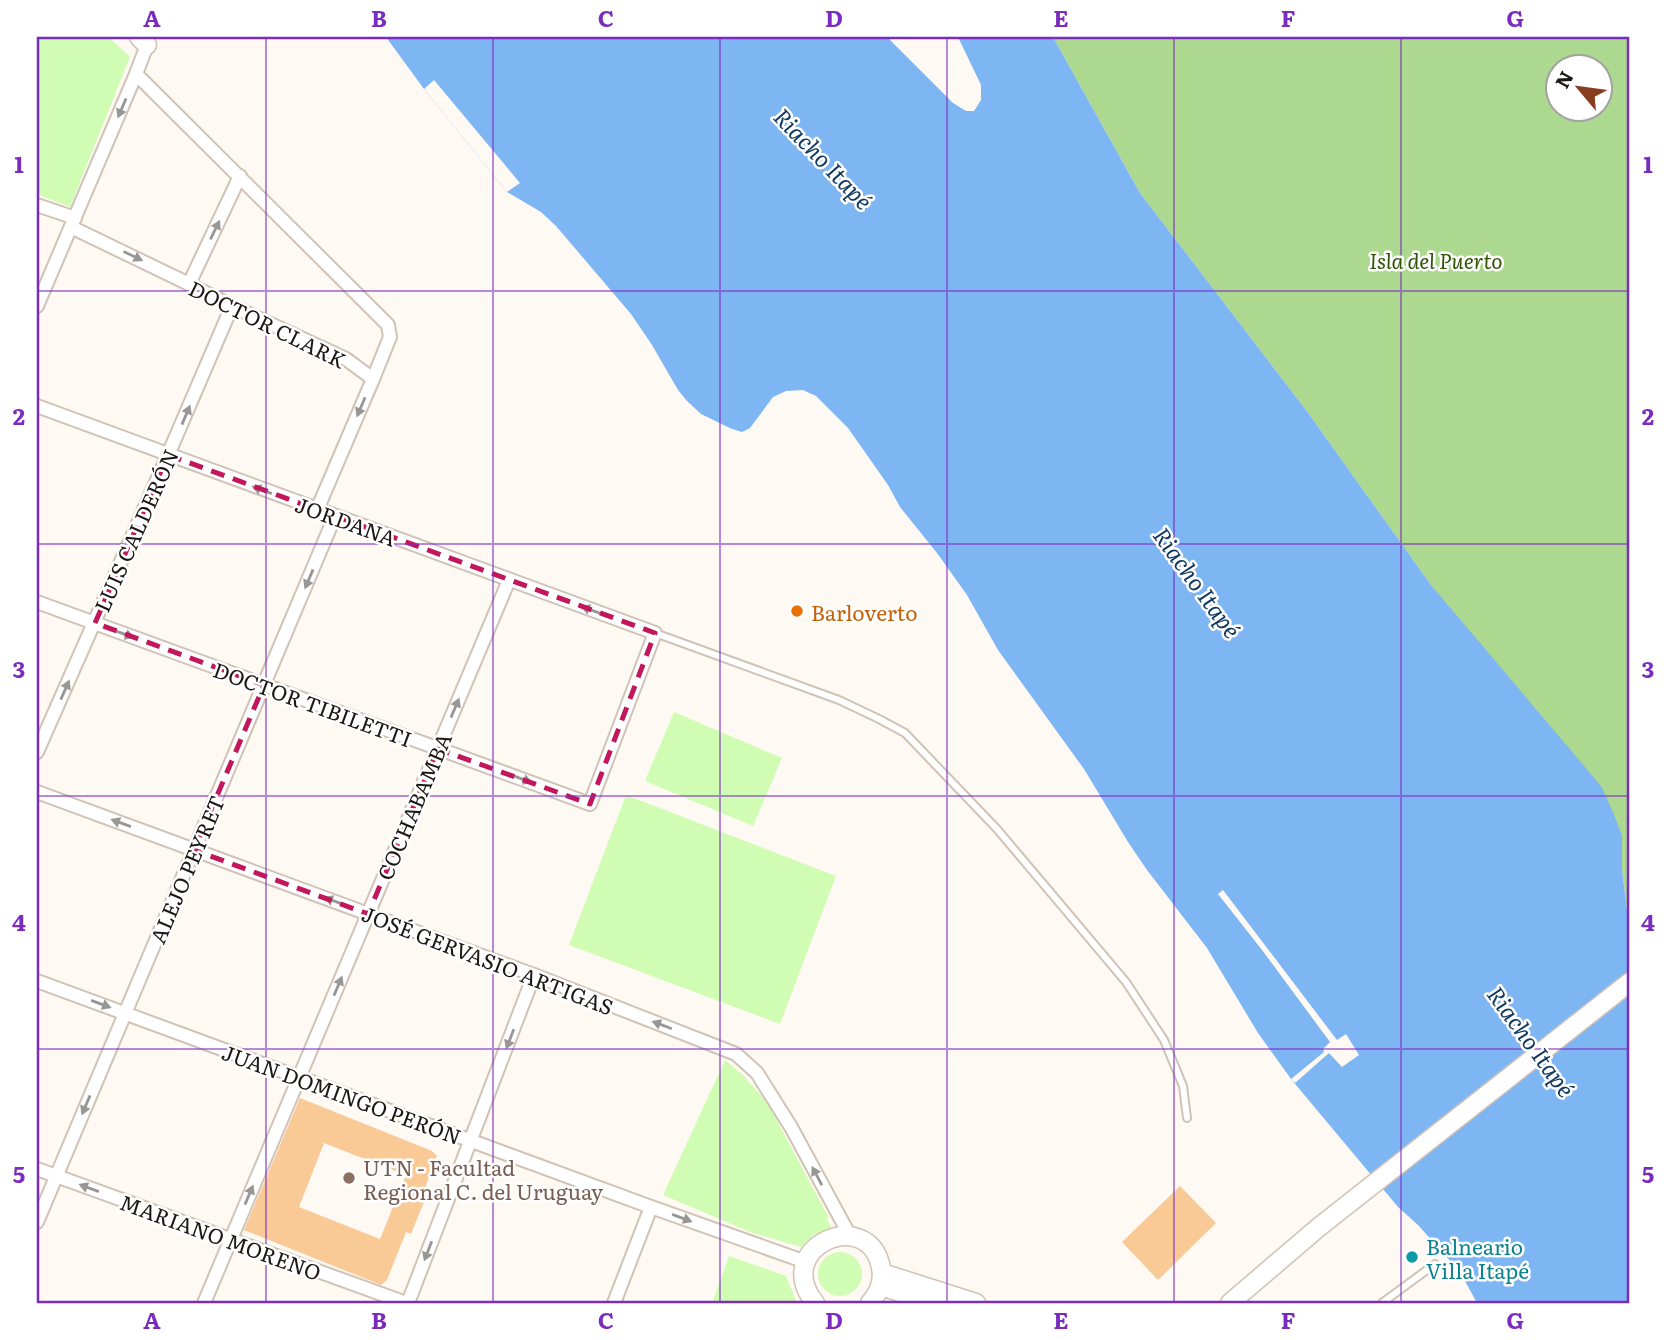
<svg xmlns="http://www.w3.org/2000/svg" width="1667" height="1340" font-family="Literata,serif">
<rect width="100%" height="100%" fill="#fef9f3"/>
<g fill="#d1fcb4">
<path d="M 37,37 L 109,37 L 130,57 L 70,207 L 37,194 Z"/>
<path d="M 674,712 L 782,758 L 753,826 L 645,781 Z"/>
<path d="M 626,795 L 836,876 L 780,1024 L 569,945 Z"/>
<path d="M 725,1060 L 743,1075 L 767,1102 L 829,1218 L 827,1219 L 832,1229 L 813,1235 L 801,1247 L 750,1232 L 663,1195 Z"/>
<circle cx="840" cy="1274" r="22"/>
<path d="M 729,1256 L 786,1276 L 797,1303 L 712,1303 Z"/>
</g>
<path fill="#add88f" fill-rule="evenodd" d="M 1053,37 L 1630,37 L 1630,935 L 1622,870 L 1622,836 L 1431,585 L 1309,414 L 1140,193 ZM 1558,66 L 1600,66 L 1600,108 L 1558,108 Z"/>
<path fill="#7eb5f3" d="M 386,37 L 887,37 L 953,103 L 966,111 L 974,111 L 981,100 L 981,85 L 958,37 L 1053,37 L 1140,193 L 1309,414 L 1431,585 L 1601,786 L 1613,812 L 1622,836 L 1622,870 L 1630,935 L 1630,1303 L 1477,1303 L 1460,1272 L 1418,1225 L 1398,1207 L 1291,1079 L 1258,1033 L 1207,948 L 1147,870 L 1128,842 L 1084,769 L 998,650 L 967,595 L 937,553 L 900,507 L 888,485 L 848,428 L 816,396 L 803,390 L 786,391 L 773,397 L 750,428 L 742,432 L 732,429 L 701,414 L 687,401 L 678,390 L 652,345 L 631,314 L 556,226 L 541,212 L 507,192 L 424,89 Z"/>
<g fill="#fef9f3">
<path d="M 434,80 L 520,183 L 507,192 L 424,89 Z"/>
<path d="M 1223,890 L 1337,1040 L 1346,1034 L 1359,1055 L 1342,1067 L 1329,1053 L 1295,1083 L 1291,1079 L 1324,1052 L 1323,1049 L 1330,1042 L 1262,950 L 1218,894 Z"/>
</g>
<g fill="#f9c996" fill-rule="evenodd">
<path d="M 300,1098 L 432,1151 L 437,1156 L 424,1191 L 428,1192 L 411,1234 L 406,1232 L 387,1280 L 381,1285 L 244,1230 ZM 324,1143 L 406,1175 L 380,1239 L 299,1207 Z"/>
<path d="M 1180,1186 L 1216,1223 L 1158,1280 L 1122,1242 Z"/>
</g>
<g fill="none" stroke-linecap="round" stroke-linejoin="round">
<g stroke="#d0c3b6" stroke-width="10">
<g id="lane">
<path d="M 655,633 L 839,700 L 879,719 L 905,733 L 997,829 L 1126,982 L 1164,1040 L 1183,1086 L 1187,1118"/>
<path d="M 1382,1303 L 1435,1264"/>
</g>
</g>
<g stroke="#d0c3b6" stroke-width="16">
<g id="street">
<path d="M 136,74 L 388,325 L 390,337 L 373,379"/>
<path d="M 37,205 L 75,218"/>
<path d="M 71,227 L 189,284 L 232,306 L 346,359 L 373,379 L 317,510"/>
<path d="M 189,284 L 240,176"/>
<path d="M 37,306 L 136,74 L 147,45"/>
<path d="M 37,406 L 655,633 L 590,804 L 37,602"/>
<path d="M 37,752 L 168,455 L 232,306"/>
<path d="M 37,792 L 534,975 L 736,1054 L 757,1073 L 791,1127 L 850,1236"/>
<path d="M 37,981 L 651,1207 L 806,1262"/>
<path d="M 37,1169 L 406,1303"/>
<path d="M 37,1222 L 335,516"/>
<path d="M 204,1303 L 509,580"/>
<path d="M 408,1303 L 534,975"/>
<path d="M 614,1303 L 651,1207"/>
</g>
</g>
<g stroke="#d0c3b6" stroke-width="21">
<g id="secondary">
<path d="M 139,37 L 147,45"/>
<path d="M 882,1273 L 976,1303"/>
<path d="M 881,1286 L 933,1303"/>
<path d="M 815,1303 C 770,1247 869,1204 881,1268 C 884,1282 878,1294 870,1303"/>
<path d="M 1230,1303 L 1319,1227 L 1630,982"/>
</g>
</g>
<use href="#lane" stroke="#fff" stroke-width="6"/>
<use href="#street" stroke="#fff" stroke-width="12"/>
<use href="#secondary" stroke="#fff" stroke-width="18"/>
</g>
<defs><path id="oneway-solid" d="M-6-.8H1V-3.2L6.5 0L1 3.2V.8H-6Z" transform="scale(1.75)"/></defs>
<g fill="#999795">
<use href="#oneway-solid" transform="translate(122 108) rotate(113)"/>
<use href="#oneway-solid" transform="translate(215 230) rotate(-64)"/>
<use href="#oneway-solid" transform="translate(133 256) rotate(26)"/>
<use href="#oneway-solid" transform="translate(361 407) rotate(113)"/>
<use href="#oneway-solid" transform="translate(186 415) rotate(-67)"/>
<use href="#oneway-solid" transform="translate(262 490) rotate(-160)"/>
<use href="#oneway-solid" transform="translate(309 579) rotate(113)"/>
<use href="#oneway-solid" transform="translate(591 610) rotate(-160)"/>
<use href="#oneway-solid" transform="translate(124 634) rotate(20)"/>
<use href="#oneway-solid" transform="translate(65 690) rotate(-66)"/>
<use href="#oneway-solid" transform="translate(455 708) rotate(-67)"/>
<use href="#oneway-solid" transform="translate(522 779) rotate(20)"/>
<use href="#oneway-solid" transform="translate(121 823) rotate(-160)"/>
<use href="#oneway-solid" transform="translate(334 901) rotate(-160)"/>
<use href="#oneway-solid" transform="translate(338 986) rotate(-67)"/>
<use href="#oneway-solid" transform="translate(101 1004) rotate(20)"/>
<use href="#oneway-solid" transform="translate(662 1025) rotate(-159)"/>
<use href="#oneway-solid" transform="translate(510 1039) rotate(111)"/>
<use href="#oneway-solid" transform="translate(86 1105) rotate(113)"/>
<use href="#oneway-solid" transform="translate(817 1176) rotate(-118)"/>
<use href="#oneway-solid" transform="translate(89 1188) rotate(-160)"/>
<use href="#oneway-solid" transform="translate(249 1195) rotate(-67)"/>
<use href="#oneway-solid" transform="translate(682 1218) rotate(20)"/>
<use href="#oneway-solid" transform="translate(428 1251) rotate(111)"/>
</g>
<path fill="none" stroke="#c2185b" stroke-width="5" stroke-dasharray="14 9" stroke-linejoin="round" d="M 168,455 L 655,633 L 590,804 L 438,749 L 368,914 L 194,850 L 264,685 L 95,623 Z"/>
<path fill="none" stroke="#7b2cbf" stroke-width="2" stroke-opacity="0.55" d="M 266,37 L 266,1303M 493,37 L 493,1303M 720,37 L 720,1303M 947,37 L 947,1303M 1174,37 L 1174,1303M 1401,37 L 1401,1303M 37,291 L 1630,291M 37,544 L 1630,544M 37,796 L 1630,796M 37,1049 L 1630,1049"/>
<circle fill="#e8710a" stroke="#fff" stroke-width="2.5" cx="797" cy="611" r="7"/>
<circle fill="#8d6e63" stroke="#fff" stroke-width="2.5" cx="349" cy="1178" r="7"/>
<circle fill="#0f9aa8" stroke="#fff" stroke-width="2.5" cx="1412" cy="1257" r="7"/>
<g text-anchor="middle" dominant-baseline="central" stroke-width="5" stroke-linejoin="round" paint-order="stroke">
<g font-size="21" font-style="italic" fill="#2f5404" stroke="#fff">
<text x="1436" y="259">Isla del Puerto</text>
</g>
<g font-size="21" fill="#1c1713" stroke="#fff">
<text transform="translate(268 323) rotate(26)">DOCTOR CLARK</text>
<text transform="translate(346 520) rotate(20)">JORDANA</text>
<text transform="translate(135 530) rotate(-66)">LUIS CALDERÓN</text>
<text transform="translate(313 703) rotate(20)">DOCTOR TIBILETTI</text>
<text transform="translate(413 806) rotate(-67)">COCHABAMBA</text>
<text transform="translate(186 869) rotate(-67)">ALEJO PEYRET</text>
<text transform="translate(488 959) rotate(21)">JOSÉ GERVASIO ARTIGAS</text>
<text transform="translate(342 1093) rotate(20)">JUAN DOMINGO PERÓN</text>
<text transform="translate(221 1236) rotate(20)">MARIANO MORENO</text>
</g>
<g font-size="21" fill="#c56008" stroke="#fff" text-anchor="start">
<text x="811" y="611">Barloverto</text>
</g>
<g font-size="21" fill="#785e54" stroke="#fff" text-anchor="start">
<text x="363" y="1166">UTN - Facultad<tspan x="363" dy="24">Regional C. del Uruguay</tspan></text>
</g>
<g font-size="21" fill="#0d838f" stroke="#fff" text-anchor="start">
<text x="1426" y="1245">Balneario<tspan x="1426" dy="24">Villa Itapé</tspan></text>
</g>
<g font-size="23" font-style="italic" fill="#123960" stroke="#fff">
<text transform="translate(824 158) rotate(46)">Riacho Itapé</text>
<text transform="translate(1198 582) rotate(54)">Riacho Itapé</text>
<text transform="translate(1532 1041) rotate(54)">Riacho Itapé</text>
</g>
</g>
<rect width="1667" height="1340" fill="none" stroke="#ffffff" stroke-width="77"/>
<g transform="translate(1579 88) rotate(299)"><circle r="33" fill="#ffffff" stroke="#a4a2a1" stroke-width="2"/>
<path d="M0-5L12 26L0 18L-12 26Z" fill="#863e1f"/>
<text y="-10" font-size="19" font-weight="bold" text-anchor="middle" fill="#1c1713">N</text>
</g>
<rect x="38" y="38" width="1590" height="1264" fill="none" stroke="#7b2cbf" stroke-width="2.5"/>
<g font-size="23" text-anchor="middle" font-weight="bold" fill="#7b2cbf">
<text x="152" y="27">A</text>
<text x="379" y="27">B</text>
<text x="606" y="27">C</text>
<text x="834" y="27">D</text>
<text x="1061" y="27">E</text>
<text x="1288" y="27">F</text>
<text x="1515" y="27">G</text>
<text x="19" y="173">1</text>
<text x="1648" y="173">1</text>
<text x="19" y="425">2</text>
<text x="1648" y="425">2</text>
<text x="19" y="678">3</text>
<text x="1648" y="678">3</text>
<text x="19" y="931">4</text>
<text x="1648" y="931">4</text>
<text x="19" y="1183">5</text>
<text x="1648" y="1183">5</text>
<text x="152" y="1329">A</text>
<text x="379" y="1329">B</text>
<text x="606" y="1329">C</text>
<text x="834" y="1329">D</text>
<text x="1061" y="1329">E</text>
<text x="1288" y="1329">F</text>
<text x="1515" y="1329">G</text>
</g>
</svg>
